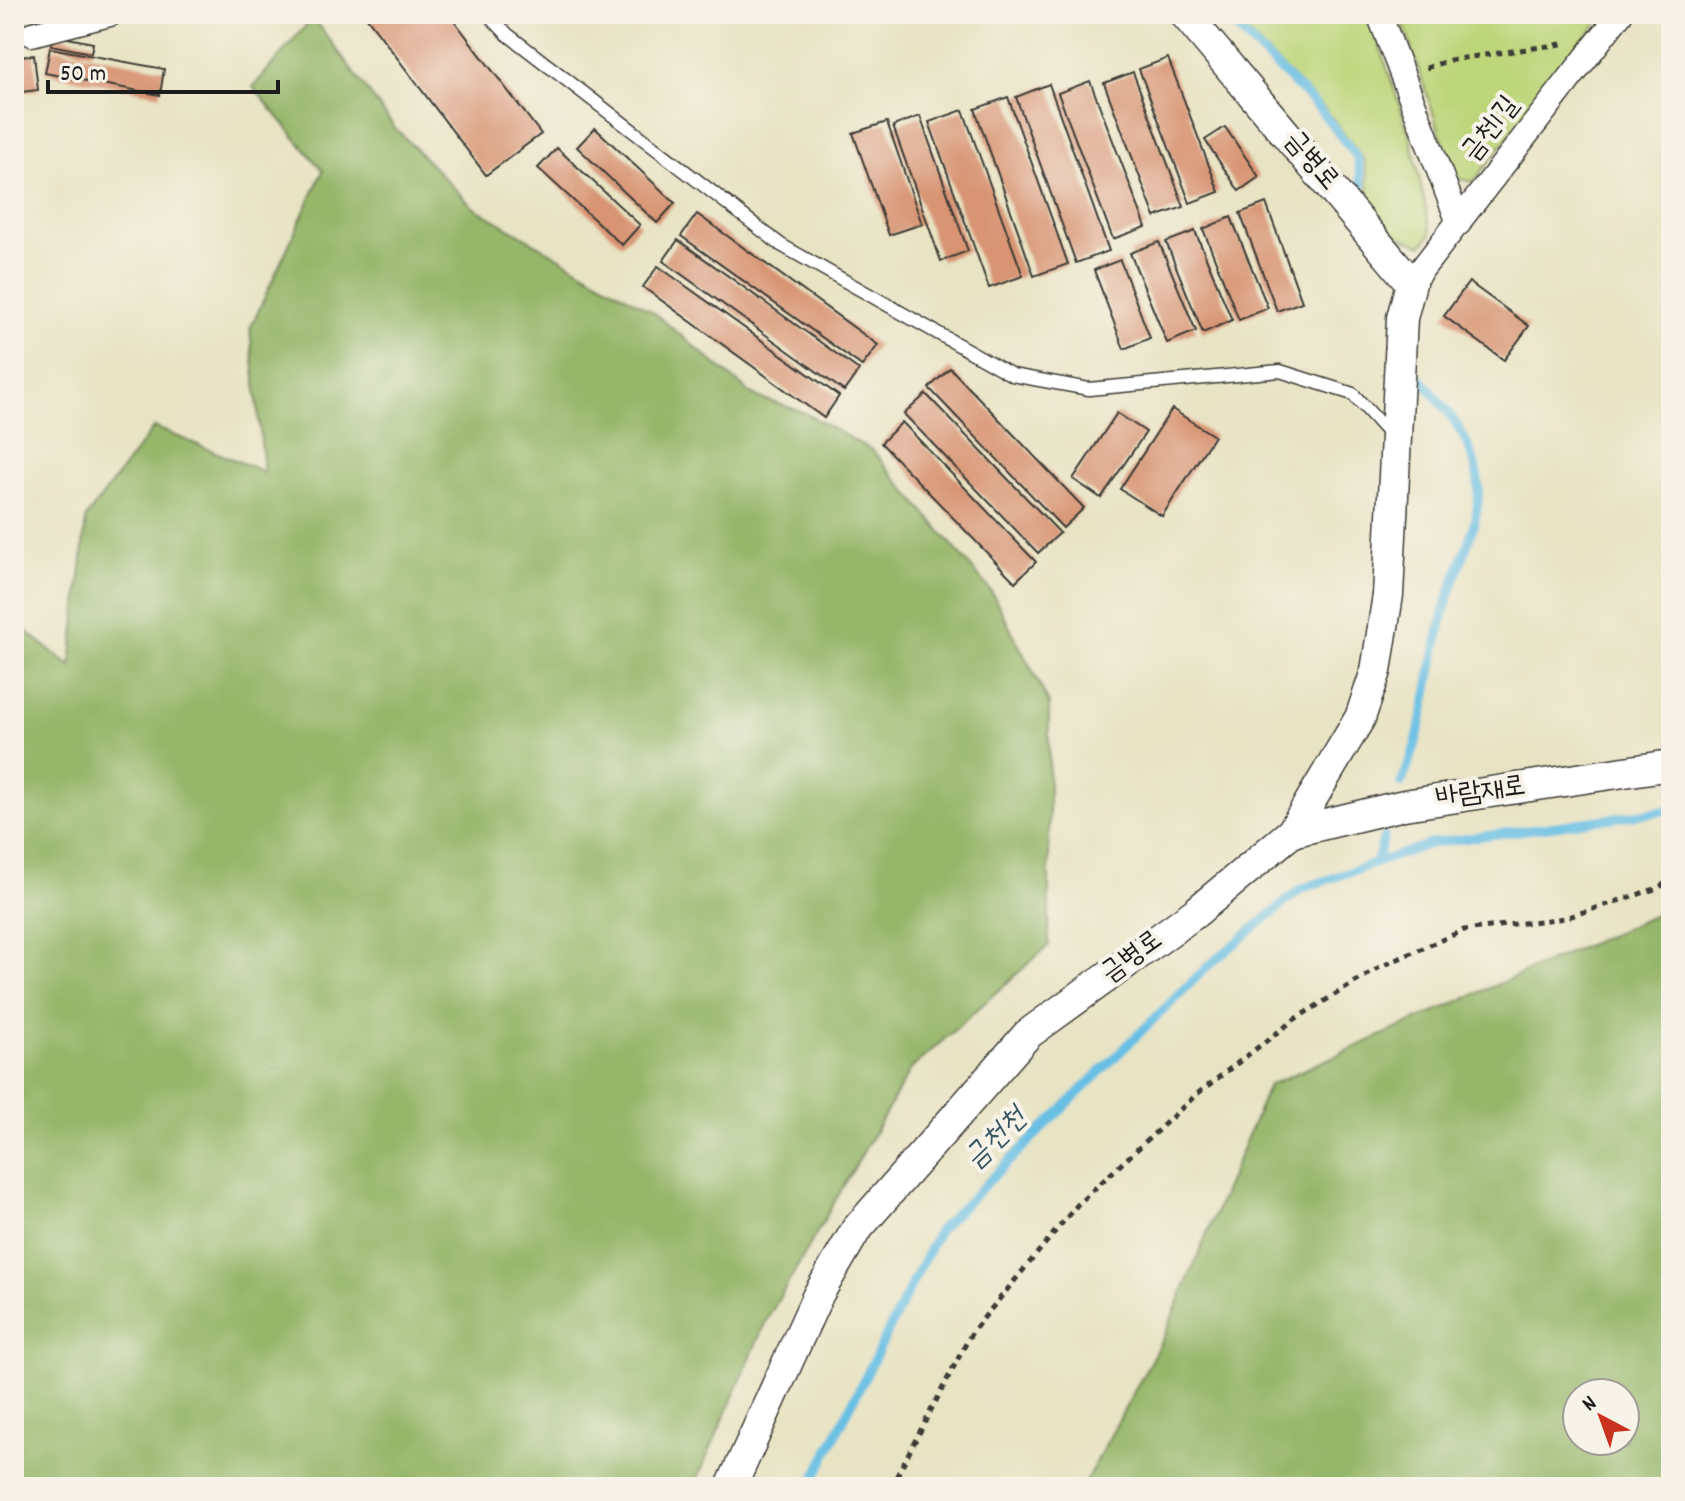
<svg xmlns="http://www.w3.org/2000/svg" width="1685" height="1501" font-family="Dekko,'Poor Story',sans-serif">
<rect width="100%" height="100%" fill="#f7f3e8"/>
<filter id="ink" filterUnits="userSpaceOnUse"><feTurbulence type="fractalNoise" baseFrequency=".0125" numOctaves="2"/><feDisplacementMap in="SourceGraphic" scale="16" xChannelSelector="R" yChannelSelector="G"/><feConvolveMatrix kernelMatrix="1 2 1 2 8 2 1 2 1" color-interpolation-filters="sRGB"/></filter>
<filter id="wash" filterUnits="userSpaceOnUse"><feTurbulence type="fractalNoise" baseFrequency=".006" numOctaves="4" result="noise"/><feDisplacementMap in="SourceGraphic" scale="32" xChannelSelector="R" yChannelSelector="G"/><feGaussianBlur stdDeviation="1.8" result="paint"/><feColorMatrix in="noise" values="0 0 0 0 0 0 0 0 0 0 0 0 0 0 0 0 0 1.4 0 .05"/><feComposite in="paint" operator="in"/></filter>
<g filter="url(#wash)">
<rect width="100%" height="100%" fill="#e8e3c3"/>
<g fill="#bed67a" stroke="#6d794b" stroke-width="2">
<path d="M 1228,14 L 1363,14 L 1371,20 L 1411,140 L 1431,234 L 1422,245 L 1402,238 L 1383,224 L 1369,194 L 1365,161 L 1325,109 Z"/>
<path d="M 1400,14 L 1604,14 L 1473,182 L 1455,178 Z"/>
</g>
<g fill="#96b76a" stroke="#596a43" stroke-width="2" fill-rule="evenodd">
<path d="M 313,17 L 395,128 L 473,207 L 653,312 L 754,396 L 803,412 L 873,451 L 991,591 L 1049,703 L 1049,945 L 911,1069 L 766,1321 L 694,1487 L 14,1487 L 14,621 L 71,667 L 86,518 L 154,427 L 264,472 L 250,329 L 323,171 L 253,87 Z"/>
<path d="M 1671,908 L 1671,1487 L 1083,1487 L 1165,1334 L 1269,1085 ZM 1577,1393 L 1625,1393 L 1625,1441 L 1577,1441 Z"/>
</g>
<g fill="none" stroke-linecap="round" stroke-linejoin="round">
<g stroke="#67bfe4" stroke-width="9">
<path d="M 1222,14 L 1317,106 L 1358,158 L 1362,186"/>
<path d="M 1401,783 C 1427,727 1429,664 1446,605 C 1458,563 1485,518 1477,474 C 1470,436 1446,409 1422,380"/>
<path d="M 1376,863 L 1384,837"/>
<path d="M 810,1487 L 939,1230 L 1207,967 L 1301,889 L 1433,843 L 1671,810"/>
</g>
</g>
<g id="blocks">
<g fill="#d89473">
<path d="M 364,14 L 449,14 L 541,134 L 486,175 Z"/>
<path d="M 53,35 L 93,43 L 91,53 L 51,45 Z"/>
<path d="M 50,48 L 164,69 L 160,95 L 45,73 Z"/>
<path d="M 34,55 L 38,90 L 14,93 L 14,57 Z"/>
<path d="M 1168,58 L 1219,192 L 1190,203 L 1139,69 Z"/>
<path d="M 1133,72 L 1184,207 L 1155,217 L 1104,83 Z"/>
<path d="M 1090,81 L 1146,227 L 1113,239 L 1058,93 Z"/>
<path d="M 1049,84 L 1109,251 L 1076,263 L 1016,97 Z"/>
<path d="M 1008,97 L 1068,264 L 1034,276 L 975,109 Z"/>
<path d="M 963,110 L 1023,276 L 989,288 L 929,122 Z"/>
<path d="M 920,116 L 968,251 L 941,261 L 893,126 Z"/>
<path d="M 887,122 L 922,224 L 889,235 L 853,133 Z"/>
<path d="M 1225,127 L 1259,177 L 1239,191 L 1205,140 Z"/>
<path d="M 595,128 L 675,203 L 657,223 L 577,147 Z"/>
<path d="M 557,148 L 640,225 L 622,245 L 538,168 Z"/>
<path d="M 1266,203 L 1302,302 L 1277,311 L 1240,213 Z"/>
<path d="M 697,214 L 878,345 L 862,366 L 681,236 Z"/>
<path d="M 1231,217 L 1268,308 L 1239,320 L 1203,229 Z"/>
<path d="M 1195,231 L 1232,320 L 1203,333 L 1166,242 Z"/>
<path d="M 678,240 L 859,370 L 844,391 L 663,261 Z"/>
<path d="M 1159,242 L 1196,331 L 1167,343 L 1130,253 Z"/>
<path d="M 1120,260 L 1150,338 L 1124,349 L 1094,270 Z"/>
<path d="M 658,266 L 839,396 L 824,418 L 643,287 Z"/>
<path d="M 1469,282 L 1529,326 L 1504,360 L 1444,316 Z"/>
<path d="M 950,368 L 1084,508 L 1063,528 L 929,388 Z"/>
<path d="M 926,394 L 1060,533 L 1038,553 L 904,414 Z"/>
<path d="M 1172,409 L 1214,436 L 1162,516 L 1120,489 Z"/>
<path d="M 1117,413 L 1146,432 L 1101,498 L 1073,479 Z"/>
<path d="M 902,422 L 1036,562 L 1015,582 L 881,443 Z"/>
</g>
</g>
</g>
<g filter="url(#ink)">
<use href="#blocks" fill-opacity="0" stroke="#3b3a35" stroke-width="2"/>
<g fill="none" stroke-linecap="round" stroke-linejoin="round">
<g stroke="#3b3a35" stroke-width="15">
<path id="service" d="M 488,14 L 507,34 L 781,245 L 1012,375 L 1089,389 L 1280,371 L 1353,394 L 1392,437"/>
</g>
<g stroke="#3b3a35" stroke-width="27">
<g id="minor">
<path d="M 1379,14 L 1459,223"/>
<path d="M 32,34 L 110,14"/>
<path d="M 1411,283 L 1620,14"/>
</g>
</g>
<g stroke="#3b3a35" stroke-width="33">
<g id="tertiary">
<path d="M 1292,832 L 1404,805 L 1671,765"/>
<path d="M 731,1487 L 818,1295 L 856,1230 L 1028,1034 L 1195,913 L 1292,832 L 1360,718 L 1376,671 L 1388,595 L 1402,318 L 1411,283 L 1185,14"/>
</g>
</g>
<g stroke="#3b3a35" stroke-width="5" stroke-dasharray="6 6" stroke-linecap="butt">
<path d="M 1426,68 L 1450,60 L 1562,44"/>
<path d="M 891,1487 L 972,1332 L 1078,1204 L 1197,1094 L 1295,1019 L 1380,967 L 1464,930 L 1565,918 L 1658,888 L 1671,880"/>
</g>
<use href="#service" stroke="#fff" stroke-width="12"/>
<use href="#minor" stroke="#fff" stroke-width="24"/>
<use href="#tertiary" stroke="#fff" stroke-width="30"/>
</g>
</g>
<g text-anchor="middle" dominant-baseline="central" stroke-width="8" stroke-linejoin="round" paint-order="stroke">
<g font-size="28" fill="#1c1c1c" stroke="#f7f3e8">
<text transform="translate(1492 130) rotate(-52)">금천1길</text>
<text transform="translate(1310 162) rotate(50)">금병로</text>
<text transform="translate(1481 794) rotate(-8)">바람재로</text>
<text transform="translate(1133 958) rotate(-36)">금병로</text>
</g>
<g font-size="30" font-style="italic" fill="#365562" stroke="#f7f3e8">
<text transform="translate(997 1140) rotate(-44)">금천천</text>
</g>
</g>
<rect width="1685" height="1501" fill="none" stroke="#f7f3e8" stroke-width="48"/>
<g transform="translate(1601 1417) rotate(319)"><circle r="38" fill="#f7f3e8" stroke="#9f9d96" stroke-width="2"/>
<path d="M0-6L14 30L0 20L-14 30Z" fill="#c8321e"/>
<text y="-12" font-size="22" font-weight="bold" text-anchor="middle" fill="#1c1c1c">N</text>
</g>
<path d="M48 80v12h230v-12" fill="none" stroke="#1c1c1c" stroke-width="4"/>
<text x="60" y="80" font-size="24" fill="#1c1c1c" stroke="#f7f3e8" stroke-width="6" paint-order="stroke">50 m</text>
</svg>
